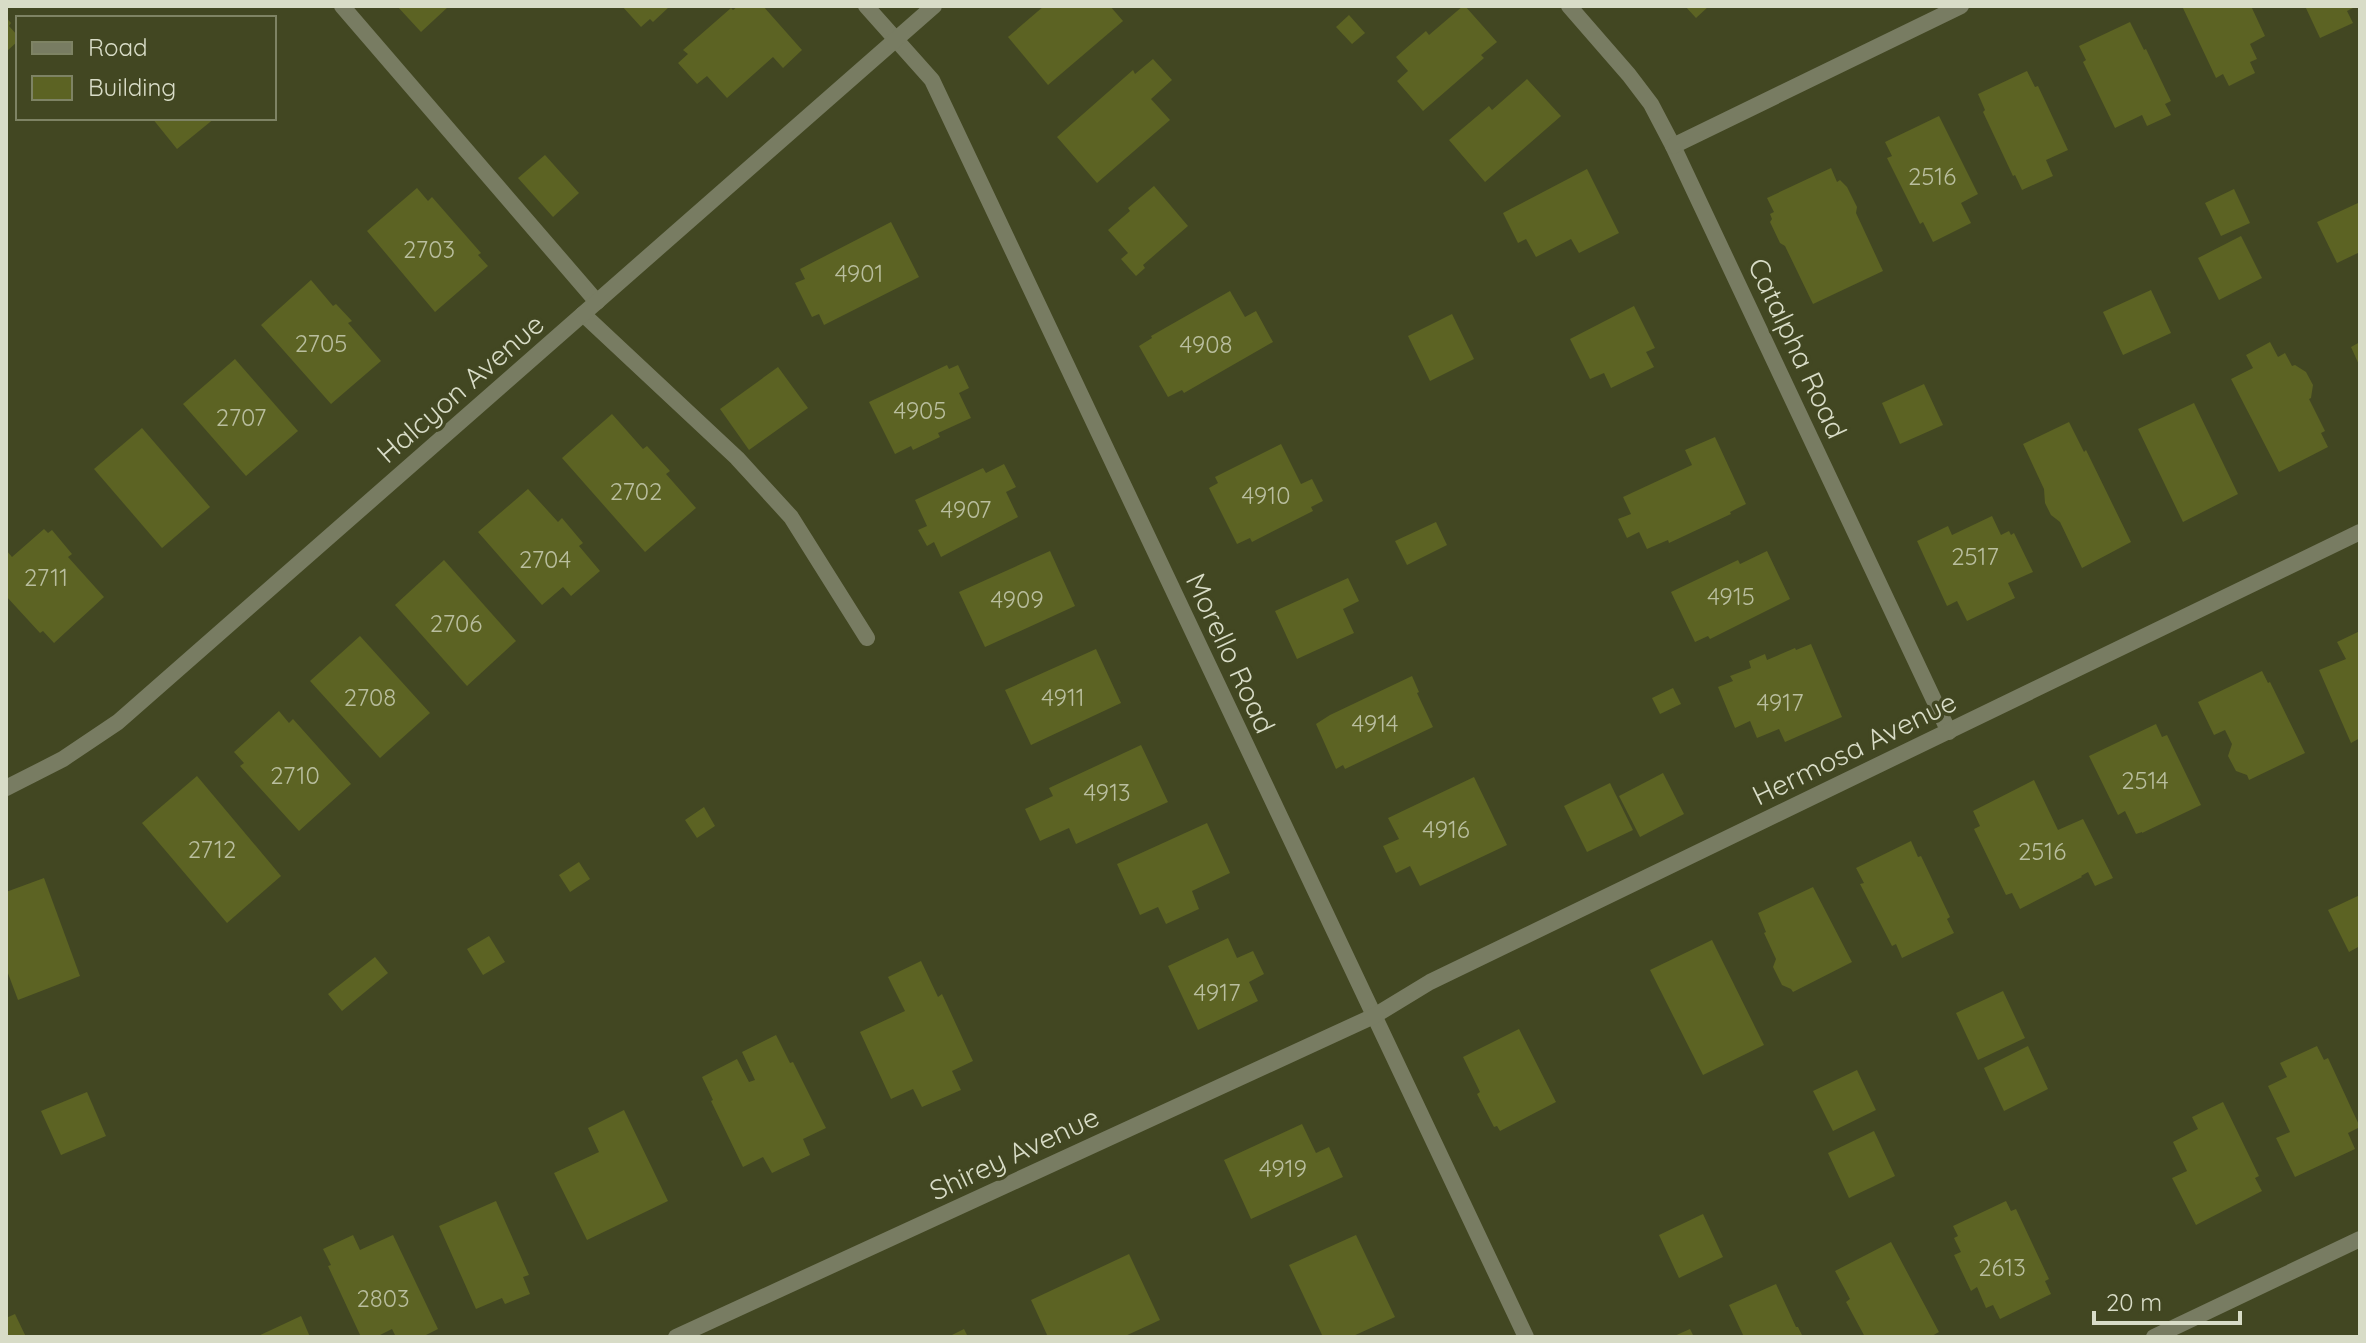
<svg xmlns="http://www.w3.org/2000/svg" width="2366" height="1343" font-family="Quicksand,sans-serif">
<rect width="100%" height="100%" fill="#424722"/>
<g fill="#5c6323">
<path d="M 397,6 L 449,6 L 421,32 Z"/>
<path d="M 622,6 L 670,6 L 653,22 L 650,19 L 641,27 Z"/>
<path d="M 738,6 L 763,6 L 802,50 L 783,68 L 773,57 L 727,98 L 707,76 L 697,84 L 678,63 L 688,54 L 683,50 L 731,8 L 733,10 Z"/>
<path d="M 1044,6 L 1110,6 L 1123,21 L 1048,85 L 1008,37 Z"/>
<path d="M 1463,6 L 1465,6 L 1497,42 L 1481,55 L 1484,58 L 1423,111 L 1397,81 L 1408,71 L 1396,57 L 1426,31 L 1429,35 Z"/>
<path d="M 1685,6 L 1709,6 L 1696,18 Z"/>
<path d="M 2182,6 L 2251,6 L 2265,36 L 2250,44 L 2257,59 L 2250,62 L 2255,73 L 2229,86 L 2223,74 L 2216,78 Z"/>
<path d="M 2305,6 L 2357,6 L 2347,11 L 2353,23 L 2320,38 Z"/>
<path d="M 1349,15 L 1365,33 L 1352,44 L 1336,27 Z"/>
<path d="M 6,17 L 11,23 L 9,26 L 18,36 L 18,41 L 6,52 Z"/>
<path d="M 2130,22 L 2144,50 L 2146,49 L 2171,101 L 2165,104 L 2171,115 L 2147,126 L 2142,115 L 2115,128 L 2083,62 L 2086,60 L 2079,46 Z"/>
<path d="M 1153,59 L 1172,80 L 1151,99 L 1170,120 L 1097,183 L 1057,137 L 1133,70 L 1135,74 Z"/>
<path d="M 2027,71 L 2035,87 L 2038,86 L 2068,150 L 2046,160 L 2053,176 L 2022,190 L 2015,175 L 2013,176 L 1983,112 L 1985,110 L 1978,94 Z"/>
<path d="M 1527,79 L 1561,116 L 1485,182 L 1449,140 L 1489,106 L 1492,110 Z"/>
<path d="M 1939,116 L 1978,194 L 1961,203 L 1971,223 L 1933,242 L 1923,222 L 1920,224 L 1887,158 L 1892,156 L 1885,142 Z"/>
<path d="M 152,118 L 215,118 L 177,149 Z"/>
<path d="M 545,155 L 579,193 L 553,217 L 518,178 Z"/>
<path d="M 1831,168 L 1837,182 L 1840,180 L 1847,187 L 1857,207 L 1856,213 L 1883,271 L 1813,304 L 1785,246 L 1780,243 L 1770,222 L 1772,219 L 1770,214 L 1774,212 L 1767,198 Z"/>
<path d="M 1587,169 L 1619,233 L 1579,253 L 1571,239 L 1536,257 L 1526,239 L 1518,243 L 1503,213 Z"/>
<path d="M 1154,186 L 1188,226 L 1143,265 L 1145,268 L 1136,276 L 1121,259 L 1128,253 L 1108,230 L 1130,211 L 1128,208 Z"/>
<path d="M 417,188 L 428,201 L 432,197 L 481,253 L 478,255 L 488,266 L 435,312 L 367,231 Z"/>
<path d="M 2234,189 L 2250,223 L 2221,236 L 2205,203 Z"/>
<path d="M 2358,203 L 2360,208 L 2360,252 L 2337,263 L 2317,222 Z"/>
<path d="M 891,222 L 919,277 L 824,325 L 819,314 L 812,317 L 795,283 L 805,279 L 800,269 Z"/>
<path d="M 2241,236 L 2262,278 L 2219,300 L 2198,258 Z"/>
<path d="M 311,280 L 333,306 L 336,304 L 352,321 L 348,323 L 381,361 L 331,404 L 261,325 Z"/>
<path d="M 2151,290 L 2171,333 L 2123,355 L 2103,312 Z"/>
<path d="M 1230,291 L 1245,317 L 1256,311 L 1273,342 L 1184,393 L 1182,390 L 1168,397 L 1139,346 L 1152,338 L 1151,336 Z"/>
<path d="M 1634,306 L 1655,348 L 1646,352 L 1654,367 L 1611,388 L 1604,373 L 1590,379 L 1570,339 Z"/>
<path d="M 1452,314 L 1474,359 L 1430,381 L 1408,336 Z"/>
<path d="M 2270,342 L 2278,357 L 2285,353 L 2292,366 L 2295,365 L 2306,372 L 2313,385 L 2311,398 L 2309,399 L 2325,431 L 2321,433 L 2328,447 L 2279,472 L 2231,379 L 2253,368 L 2246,355 Z"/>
<path d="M 2360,342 L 2360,367 L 2351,347 Z"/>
<path d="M 235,359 L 298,431 L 246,476 L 183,404 Z"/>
<path d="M 947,365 L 949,369 L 958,365 L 969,388 L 959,393 L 971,418 L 938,433 L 940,437 L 913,450 L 911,446 L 895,454 L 869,402 Z"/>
<path d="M 778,367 L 808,408 L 749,450 L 720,409 Z"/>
<path d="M 1924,384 L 1943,425 L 1900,444 L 1882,403 Z"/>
<path d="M 2194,403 L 2238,494 L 2183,522 L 2138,429 Z"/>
<path d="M 612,414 L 643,449 L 647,446 L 670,471 L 666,474 L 696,508 L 645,552 L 562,458 Z"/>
<path d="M 2069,422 L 2084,452 L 2086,450 L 2131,542 L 2082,568 L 2060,522 L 2051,515 L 2045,503 L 2044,489 L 2023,444 Z"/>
<path d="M 142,428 L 210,507 L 162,548 L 94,469 Z"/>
<path d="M 1715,437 L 1746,504 L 1730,512 L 1731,514 L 1669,543 L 1668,540 L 1647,549 L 1639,532 L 1627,538 L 1618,519 L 1631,514 L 1623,497 L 1692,465 L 1685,450 Z"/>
<path d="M 1281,444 L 1301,484 L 1312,479 L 1323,501 L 1311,507 L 1313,511 L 1252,542 L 1250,538 L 1237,544 L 1209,488 L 1218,483 L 1215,477 Z"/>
<path d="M 1004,464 L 1016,487 L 1006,492 L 1018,517 L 941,557 L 934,542 L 927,546 L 918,530 L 927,526 L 915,500 L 983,468 L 986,473 Z"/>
<path d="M 528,489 L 558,522 L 562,518 L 583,543 L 579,546 L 600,571 L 571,596 L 563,587 L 542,605 L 478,532 Z"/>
<path d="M 1992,516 L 2001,535 L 2009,531 L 2011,535 L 2014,533 L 2033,572 L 2008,583 L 2015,598 L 1967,621 L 1957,601 L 1947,606 L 1917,541 L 1948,526 L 1952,535 Z"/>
<path d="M 1436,522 L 1447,545 L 1407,565 L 1395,541 Z"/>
<path d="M 44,529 L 48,533 L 52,530 L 72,554 L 68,557 L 104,597 L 54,643 L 43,631 L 40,633 L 6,596 L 6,550 L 12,557 Z"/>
<path d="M 1050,551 L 1075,606 L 985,647 L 959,592 Z"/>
<path d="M 1767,551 L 1790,599 L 1710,639 L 1708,636 L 1695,642 L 1671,592 L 1738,560 L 1740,564 Z"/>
<path d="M 444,560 L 516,641 L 467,686 L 395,605 Z"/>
<path d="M 1348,578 L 1359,601 L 1343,609 L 1354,633 L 1297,659 L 1275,611 Z"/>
<path d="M 2360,631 L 2360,738 L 2351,743 L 2319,670 L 2346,659 L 2337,642 Z"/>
<path d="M 360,636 L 430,713 L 380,758 L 310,681 Z"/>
<path d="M 1811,644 L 1842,717 L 1785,742 L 1779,729 L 1757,738 L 1750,721 L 1735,728 L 1718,687 L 1733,681 L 1730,676 L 1751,668 L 1749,661 L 1765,654 L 1767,660 L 1795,648 L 1796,650 Z"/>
<path d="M 1096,649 L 1121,703 L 1031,745 L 1005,690 Z"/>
<path d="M 2262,671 L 2268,683 L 2270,682 L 2305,753 L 2249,780 L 2247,775 L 2236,771 L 2228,756 L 2232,744 L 2225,730 L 2214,735 L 2198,702 Z"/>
<path d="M 1412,676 L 1419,692 L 1417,693 L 1433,727 L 1345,769 L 1343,765 L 1336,769 L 1316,724 L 1330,715 Z"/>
<path d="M 1673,688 L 1681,704 L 1660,714 L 1652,698 Z"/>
<path d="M 279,711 L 289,723 L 293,719 L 351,784 L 299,831 L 240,766 L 244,763 L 234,752 Z"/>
<path d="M 2156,724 L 2162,737 L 2167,735 L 2201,805 L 2142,833 L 2142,832 L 2136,834 L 2125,811 L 2118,815 L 2089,756 Z"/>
<path d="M 1141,745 L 1168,802 L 1076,844 L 1069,828 L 1040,841 L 1025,809 L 1053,796 L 1049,788 Z"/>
<path d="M 1663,773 L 1684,814 L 1640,837 L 1619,796 Z"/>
<path d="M 197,776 L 281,876 L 227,923 L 142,823 Z"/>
<path d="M 1474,777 L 1507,845 L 1420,886 L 1410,866 L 1396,873 L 1383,846 L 1399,839 L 1388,818 Z"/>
<path d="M 2034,780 L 2058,830 L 2083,819 L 2113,878 L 2095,886 L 2088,872 L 2081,876 L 2082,877 L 2020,909 L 2012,893 L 2006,895 L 1974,829 L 1980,826 L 1973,811 Z"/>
<path d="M 1610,783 L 1633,830 L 1587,852 L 1564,806 Z"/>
<path d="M 704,807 L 715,826 L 697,838 L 685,820 Z"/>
<path d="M 1207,823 L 1230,873 L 1192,891 L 1199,909 L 1166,924 L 1158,907 L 1140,915 L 1117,864 Z"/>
<path d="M 1911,841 L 1918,857 L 1921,856 L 1950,917 L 1947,919 L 1954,933 L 1902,958 L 1896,944 L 1892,946 L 1860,884 L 1864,883 L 1856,868 Z"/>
<path d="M 579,862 L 590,879 L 570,892 L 559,875 Z"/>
<path d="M 44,878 L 80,976 L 18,1000 L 6,968 L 6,892 Z"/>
<path d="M 1813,887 L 1852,962 L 1793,992 L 1791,989 L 1782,985 L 1773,967 L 1776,959 L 1764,933 L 1766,932 L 1758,913 Z"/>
<path d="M 2360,895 L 2360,946 L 2349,952 L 2328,910 Z"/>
<path d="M 489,936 L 505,962 L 483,975 L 467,949 Z"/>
<path d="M 1228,938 L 1237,958 L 1253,951 L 1264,974 L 1249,982 L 1258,1001 L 1198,1030 L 1168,966 Z"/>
<path d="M 1712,940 L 1764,1045 L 1703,1075 L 1650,970 Z"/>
<path d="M 375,957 L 388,973 L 342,1011 L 328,994 Z"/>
<path d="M 921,961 L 938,997 L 942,994 L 973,1061 L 952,1071 L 961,1090 L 922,1107 L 913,1089 L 891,1099 L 860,1032 L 905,1011 L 888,977 Z"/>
<path d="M 2003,991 L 2025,1038 L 1978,1060 L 1956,1013 Z"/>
<path d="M 1519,1029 L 1556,1102 L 1500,1131 L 1497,1126 L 1494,1127 L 1477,1094 L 1480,1092 L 1463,1057 Z"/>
<path d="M 776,1035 L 790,1063 L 793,1062 L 826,1128 L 803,1139 L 810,1155 L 772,1173 L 763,1157 L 743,1167 L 711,1101 L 713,1100 L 702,1077 L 737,1059 L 749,1082 L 755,1080 L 742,1052 Z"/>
<path d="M 2028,1046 L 2048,1089 L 2004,1111 L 1984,1068 Z"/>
<path d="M 2317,1046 L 2324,1060 L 2328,1058 L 2360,1127 L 2348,1133 L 2355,1149 L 2295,1177 L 2276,1138 L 2290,1132 L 2268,1086 L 2287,1077 L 2280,1063 Z"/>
<path d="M 1857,1070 L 1876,1110 L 1833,1131 L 1813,1091 Z"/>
<path d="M 87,1092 L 106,1136 L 61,1155 L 41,1111 Z"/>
<path d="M 2223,1102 L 2259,1176 L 2255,1178 L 2262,1191 L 2196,1225 L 2172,1178 L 2187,1171 L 2173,1142 L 2198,1129 L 2192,1117 Z"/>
<path d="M 624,1110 L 668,1201 L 587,1240 L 554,1173 L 599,1152 L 588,1128 Z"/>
<path d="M 1302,1124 L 1316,1153 L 1329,1147 L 1343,1177 L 1251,1219 L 1224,1160 Z"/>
<path d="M 1874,1131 L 1895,1176 L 1849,1198 L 1828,1153 Z"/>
<path d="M 496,1201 L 529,1275 L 523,1277 L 530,1294 L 505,1304 L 502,1298 L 476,1309 L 439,1226 Z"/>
<path d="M 2006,1201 L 2011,1211 L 2016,1209 L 2049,1279 L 2045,1281 L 2051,1294 L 2000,1319 L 1993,1305 L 1986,1308 L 1977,1287 L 1971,1291 L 1954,1255 L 1961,1252 L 1954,1238 L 1958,1236 L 1953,1226 Z"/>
<path d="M 1703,1214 L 1723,1257 L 1679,1278 L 1659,1235 Z"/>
<path d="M 353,1235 L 360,1250 L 393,1235 L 438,1329 L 422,1337 L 396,1337 L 392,1329 L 376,1337 L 361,1337 L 328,1266 L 331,1265 L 323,1249 Z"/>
<path d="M 1356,1235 L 1395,1317 L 1351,1337 L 1323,1337 L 1289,1265 Z"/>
<path d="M 1891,1242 L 1939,1332 L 1930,1337 L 1865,1337 L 1846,1302 L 1850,1299 L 1835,1271 Z"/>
<path d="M 1129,1254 L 1160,1320 L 1123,1337 L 1048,1337 L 1031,1300 Z"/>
<path d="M 1776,1284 L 1796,1327 L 1798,1327 L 1803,1337 L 1744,1337 L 1729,1305 Z"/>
<path d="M 15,1314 L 26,1337 L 6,1337 L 6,1318 Z"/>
<path d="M 301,1316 L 310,1337 L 256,1337 Z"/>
<path d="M 964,1329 L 968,1337 L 948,1337 Z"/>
<path d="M 1690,1329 L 1694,1337 L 1672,1337 Z"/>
</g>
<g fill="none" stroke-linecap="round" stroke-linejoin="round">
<g stroke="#787c62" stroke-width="16">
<path d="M 342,6 L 597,302"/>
<path d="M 583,314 L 737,458 L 791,517 L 867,638"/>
</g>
<g stroke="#787c62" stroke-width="16">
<path d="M 866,6 L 932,80 L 1526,1337"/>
<path d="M 1569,6 L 1629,75 L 1651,104 L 1673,146 L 1949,732"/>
<path d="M 1673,146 L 1961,6"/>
<path d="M 6,788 L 63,759 L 118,722 L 934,6"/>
<path d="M 676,1337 L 1374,1016 L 1430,982 L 2360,532"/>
<path d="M 2154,1337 L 2360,1239"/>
</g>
</g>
<g text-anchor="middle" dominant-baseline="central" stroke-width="7" stroke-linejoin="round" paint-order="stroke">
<g font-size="24" fill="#b9be9e">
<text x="1932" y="176">2516</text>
<text x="429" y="249">2703</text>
<text x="859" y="273">4901</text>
<text x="321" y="343">2705</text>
<text x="1206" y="344">4908</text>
<text x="920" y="410">4905</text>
<text x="241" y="417">2707</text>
<text x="636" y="491">2702</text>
<text x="1266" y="495">4910</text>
<text x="966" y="509">4907</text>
<text x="1975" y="556">2517</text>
<text x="545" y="559">2704</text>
<text x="46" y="577">2711</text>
<text x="1731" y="596">4915</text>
<text x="1017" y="599">4909</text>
<text x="456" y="623">2706</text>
<text x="370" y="697">2708</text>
<text x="1063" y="697">4911</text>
<text x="1780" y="702">4917</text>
<text x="1375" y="723">4914</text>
<text x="295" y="775">2710</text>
<text x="2145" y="780">2514</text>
<text x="1107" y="792">4913</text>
<text x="1446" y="829">4916</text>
<text x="212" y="849">2712</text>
<text x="2042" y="851">2516</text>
<text x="1217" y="992">4917</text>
<text x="1283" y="1168">4919</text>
<text x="2002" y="1267">2613</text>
<text x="383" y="1298">2803</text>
</g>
<g font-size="28" fill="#d8dcc7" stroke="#424722">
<text transform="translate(1798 348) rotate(65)">Catalpha Road</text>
<text transform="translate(460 388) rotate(-41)">Halcyon Avenue</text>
<text transform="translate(1231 653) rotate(65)">Morello Road</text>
<text transform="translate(1854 748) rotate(-26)">Hermosa Avenue</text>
<text transform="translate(1014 1153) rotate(-25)">Shirey Avenue</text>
</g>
</g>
<rect width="2366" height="1343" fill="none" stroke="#d8dcc7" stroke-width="16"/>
<rect x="16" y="16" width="260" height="104" fill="#424722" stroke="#7e8364" stroke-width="2"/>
<rect x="32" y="42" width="40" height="12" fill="#787c62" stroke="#7e8364" stroke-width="2"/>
<text x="88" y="56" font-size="24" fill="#d8dcc7">Road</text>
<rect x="32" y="76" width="40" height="24" fill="#5c6323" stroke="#7e8364" stroke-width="2"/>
<text x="88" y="96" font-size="24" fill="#d8dcc7">Building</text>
<path d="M2094 1311v12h146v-12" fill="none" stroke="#d8dcc7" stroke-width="4"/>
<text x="2106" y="1311" font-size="24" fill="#d8dcc7" stroke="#424722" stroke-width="6" paint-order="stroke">20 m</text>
</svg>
